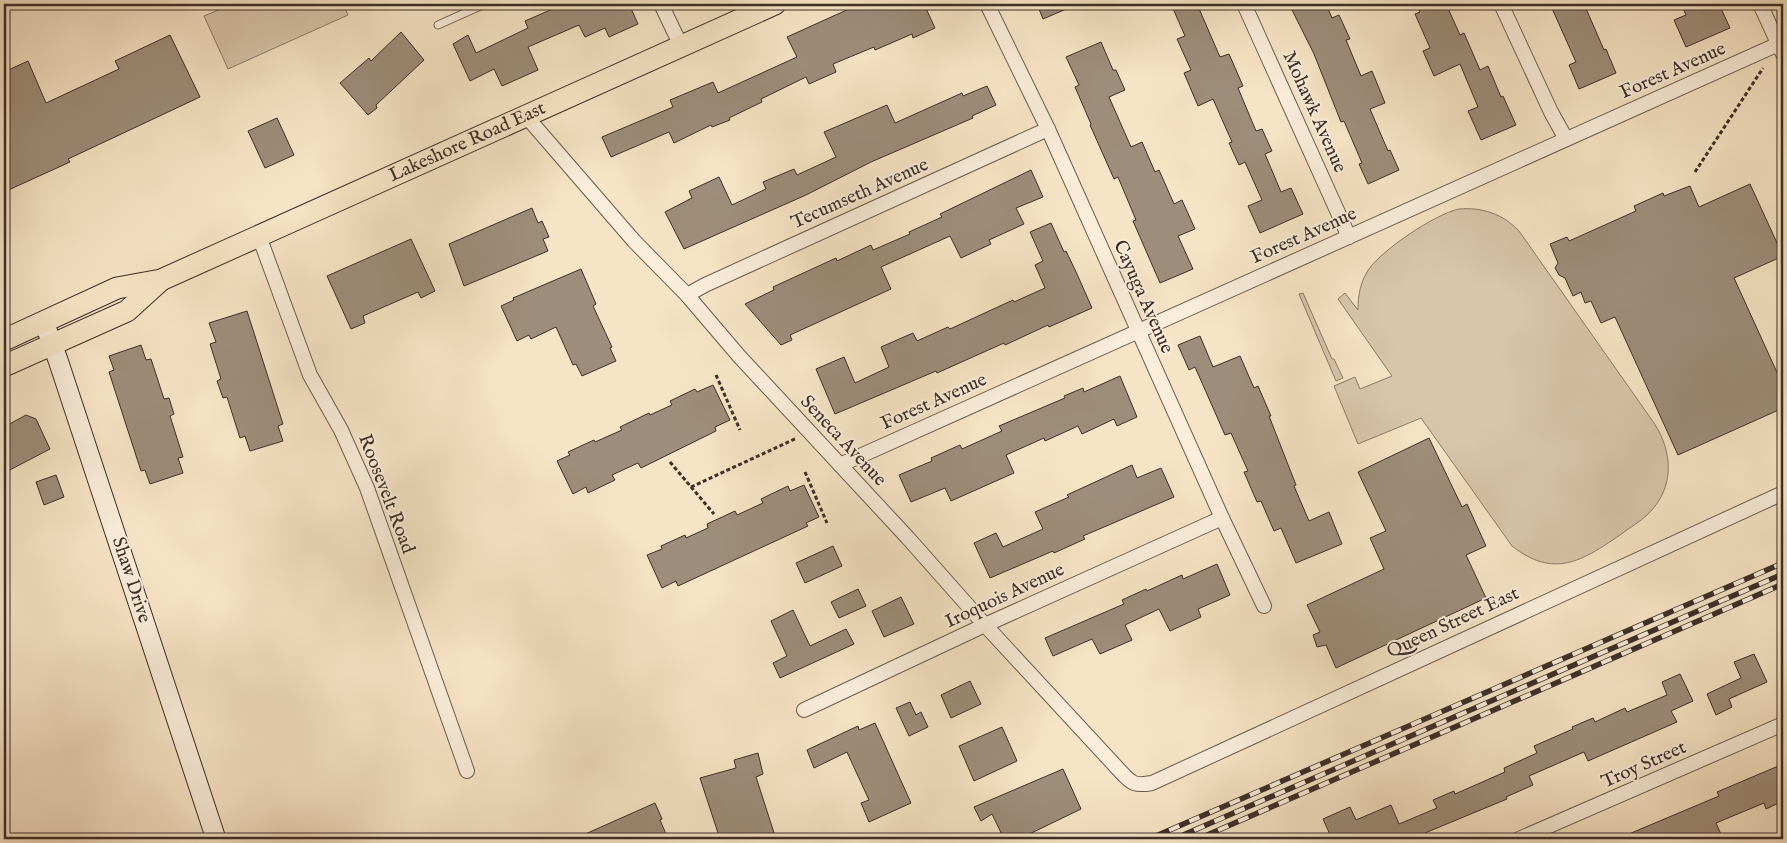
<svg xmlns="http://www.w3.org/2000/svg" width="1787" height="843" font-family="'IM FELL English',serif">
<rect width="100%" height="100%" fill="#f7e4c6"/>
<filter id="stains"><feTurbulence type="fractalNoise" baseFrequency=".004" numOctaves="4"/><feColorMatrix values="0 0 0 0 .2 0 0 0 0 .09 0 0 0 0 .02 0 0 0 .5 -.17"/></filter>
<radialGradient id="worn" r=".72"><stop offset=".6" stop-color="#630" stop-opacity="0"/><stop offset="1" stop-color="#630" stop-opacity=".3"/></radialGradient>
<g fill="#d8c5ab" stroke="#8b7a6a">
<path d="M 233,4 L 343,4 L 348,15 L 228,69 L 204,16 Z"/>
<path d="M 1459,209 C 1482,207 1503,214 1519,231 L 1654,423 C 1673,452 1675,488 1648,514 C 1640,522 1629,528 1620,535 C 1582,561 1554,579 1512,546 L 1421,418 L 1358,444 L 1334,386 L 1355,377 L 1360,389 L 1392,376 L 1338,299 L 1345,293 L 1358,310 C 1358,296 1360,282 1369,269 C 1382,250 1435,214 1459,209 Z"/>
<path d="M 1303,293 L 1332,359 L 1334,359 L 1343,378 L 1336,381 L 1299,294 Z"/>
</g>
<g fill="#9e8d7a" stroke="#3e2e28">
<path d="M 564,4 L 629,4 L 638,24 L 609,37 L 605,28 L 585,37 L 579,25 L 528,47 L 538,70 L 502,86 L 494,69 L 470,81 L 453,44 L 468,35 L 476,53 L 528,28 L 525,21 Z"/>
<path d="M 860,4 L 924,4 L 935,28 L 913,38 L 912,34 L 875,50 L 874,47 L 833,64 L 836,72 L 809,84 L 806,77 L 761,99 L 762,102 L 729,118 L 730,120 L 712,127 L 711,125 L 674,143 L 669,132 L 611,157 L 602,137 L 673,107 L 670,100 L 713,82 L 718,93 L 797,57 L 787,37 Z"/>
<path d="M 1037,4 L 1078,4 L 1043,19 Z"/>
<path d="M 1171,4 L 1197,4 L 1220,57 L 1229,54 L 1243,86 L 1238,88 L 1256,131 L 1262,129 L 1272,151 L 1265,154 L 1281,192 L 1291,188 L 1303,214 L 1260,233 L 1248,206 L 1262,200 L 1245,162 L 1239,165 L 1229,143 L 1232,142 L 1213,99 L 1198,106 L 1184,73 L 1191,70 L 1177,39 L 1185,36 Z"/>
<path d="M 1289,4 L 1326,4 L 1332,18 L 1339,15 L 1350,39 L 1346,40 L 1361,76 L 1372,71 L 1385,103 L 1370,109 L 1388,151 L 1390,150 L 1399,170 L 1368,184 L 1359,164 L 1362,163 L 1344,121 L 1341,122 L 1314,54 Z"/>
<path d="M 1416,4 L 1446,4 L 1460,35 L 1464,33 L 1480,70 L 1488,66 L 1501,97 L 1503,96 L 1516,125 L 1481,140 L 1468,111 L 1478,107 L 1460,64 L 1434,76 L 1423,51 L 1430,48 L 1415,14 L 1420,12 Z"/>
<path d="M 1550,4 L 1584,4 L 1604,50 L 1606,49 L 1616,73 L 1579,89 L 1569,65 L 1576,62 Z"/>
<path d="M 1681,4 L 1719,4 L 1730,28 L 1686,47 L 1674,20 L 1686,15 Z"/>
<path d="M 401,32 L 424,60 L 376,105 L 377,108 L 368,115 L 340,83 L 369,58 L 371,61 Z"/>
<path d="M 170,35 L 200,97 L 68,159 L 70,162 L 4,192 L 4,72 L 28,61 L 46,103 L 119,69 L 115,61 Z"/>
<path d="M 1101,42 L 1113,70 L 1116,70 L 1125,90 L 1109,97 L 1131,147 L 1142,142 L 1155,172 L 1159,170 L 1174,204 L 1182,200 L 1195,229 L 1178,236 L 1193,269 L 1160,283 L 1133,221 L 1136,220 L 1118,177 L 1114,179 L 1090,125 L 1091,124 L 1075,87 L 1079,85 L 1066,57 Z"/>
<path d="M 987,86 L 996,105 L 972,116 L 973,118 L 871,162 L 806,195 L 684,249 L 665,212 L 692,198 L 689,191 L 719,177 L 732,205 L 766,189 L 763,182 L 794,169 L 797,175 L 836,157 L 824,132 L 887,105 L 895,123 L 962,93 L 963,96 Z"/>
<path d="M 277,118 L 294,155 L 265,168 L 248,131 Z"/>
<path d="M 1031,170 L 1043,197 L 1016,208 L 1024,224 L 989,240 L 991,244 L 961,258 L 950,236 L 881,267 L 891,289 L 790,335 L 792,340 L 781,345 L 745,304 L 774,290 L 773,287 L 836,258 L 837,261 L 871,245 L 873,250 L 910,234 L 909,232 L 942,217 L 940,214 Z"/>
<path d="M 1750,184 L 1783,256 L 1734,278 L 1780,379 L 1783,378 L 1783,408 L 1678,455 L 1615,317 L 1601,323 L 1591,301 L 1585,303 L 1581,292 L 1573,296 L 1565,278 L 1559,275 L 1555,268 L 1558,263 L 1550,244 L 1567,237 L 1569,241 L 1636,211 L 1634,206 L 1663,193 L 1664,196 L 1690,186 L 1699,207 Z"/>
<path d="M 532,208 L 538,223 L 542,221 L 549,237 L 543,239 L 548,251 L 464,286 L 449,244 Z"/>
<path d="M 1051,223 L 1064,252 L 1066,251 L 1077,274 L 1092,308 L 1049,327 L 1048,325 L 1005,345 L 1004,343 L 937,373 L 936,371 L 835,414 L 816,369 L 844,357 L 855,383 L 889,367 L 881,347 L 913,333 L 917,341 L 948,327 L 950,329 L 1013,300 L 1014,302 L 1045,288 L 1035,265 L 1043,261 L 1030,232 Z"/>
<path d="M 411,239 L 435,291 L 421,298 L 418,292 L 363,316 L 365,323 L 351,329 L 327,276 Z"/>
<path d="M 581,269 L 596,304 L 593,306 L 612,347 L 610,348 L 616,361 L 582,376 L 576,364 L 573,365 L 556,327 L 531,339 L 529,335 L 517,341 L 501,306 L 514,300 L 513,298 Z"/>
<path d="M 247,311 L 283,424 L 278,426 L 283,441 L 250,451 L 245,436 L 240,438 L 227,397 L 223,398 L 217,381 L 221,379 L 210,344 L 216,342 L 209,323 Z"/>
<path d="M 1200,336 L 1213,367 L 1240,356 L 1254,388 L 1258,386 L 1271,416 L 1269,416 L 1296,485 L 1294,486 L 1309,521 L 1329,512 L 1342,544 L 1296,563 L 1281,528 L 1274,531 L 1261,501 L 1257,502 L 1244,472 L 1248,471 L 1231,433 L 1225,435 L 1195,367 L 1189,370 L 1178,345 Z"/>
<path d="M 141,345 L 146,360 L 151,359 L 164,399 L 169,398 L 174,414 L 170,416 L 183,457 L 178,458 L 183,473 L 150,484 L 145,470 L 141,471 L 109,372 L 114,370 L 109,356 Z"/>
<path d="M 1120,376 L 1137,417 L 1117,426 L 1114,419 L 1082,434 L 1078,426 L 1045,441 L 1044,438 L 1006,455 L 1014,473 L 951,501 L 945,488 L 911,502 L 899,475 L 932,461 L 931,458 L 960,445 L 962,449 L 1002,431 L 999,426 L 1065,398 L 1064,396 L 1083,388 L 1084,392 Z"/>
<path d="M 713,385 L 730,420 L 715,427 L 716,431 L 641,468 L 638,463 L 612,475 L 615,480 L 588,493 L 586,487 L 573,494 L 557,461 L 570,455 L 568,452 L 594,440 L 595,442 L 622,430 L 620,427 L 649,413 L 650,415 L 672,405 L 670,401 L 695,389 L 697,392 Z"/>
<path d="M 26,415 L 36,419 L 50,449 L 4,473 L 4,427 Z"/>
<path d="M 1429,438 L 1462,507 L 1467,504 L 1486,546 L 1466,555 L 1486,598 L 1336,668 L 1326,645 L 1317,647 L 1313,635 L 1320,632 L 1307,605 L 1384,569 L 1370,538 L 1386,531 L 1358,472 Z"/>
<path d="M 1132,465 L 1137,478 L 1161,468 L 1174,497 L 1083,536 L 1085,539 L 1054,553 L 1053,551 L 990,578 L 974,543 L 996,533 L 1003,547 L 1043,529 L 1035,512 L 1069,497 L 1067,495 Z"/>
<path d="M 56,475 L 64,497 L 44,505 L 36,482 Z"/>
<path d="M 804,485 L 819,517 L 806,523 L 808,526 L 678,586 L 676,581 L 662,588 L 647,555 L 662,549 L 661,546 L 685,535 L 686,538 L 708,528 L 707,524 L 735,511 L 737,515 L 763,503 L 761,499 L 788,486 L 790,491 Z"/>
<path d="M 833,546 L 842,566 L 805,583 L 796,563 Z"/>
<path d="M 1217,564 L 1230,595 L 1198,609 L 1201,617 L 1170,631 L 1159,609 L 1125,625 L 1132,640 L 1100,654 L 1092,639 L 1053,656 L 1045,638 L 1124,604 L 1122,600 L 1146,589 L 1147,591 L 1182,575 L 1183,579 Z"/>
<path d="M 858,589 L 866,606 L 839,618 L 831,602 Z"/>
<path d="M 901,597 L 914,624 L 884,637 L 872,611 Z"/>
<path d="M 793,610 L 810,646 L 846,629 L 854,644 L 780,678 L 773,663 L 787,656 L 771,621 Z"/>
<path d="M 1754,654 L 1767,682 L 1729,699 L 1732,707 L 1716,715 L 1707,694 L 1741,678 L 1734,662 Z"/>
<path d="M 1680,674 L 1693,701 L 1671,711 L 1677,722 L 1588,761 L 1584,752 L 1529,776 L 1533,785 L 1506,797 L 1507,799 L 1425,833 L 1428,839 L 1332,839 L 1323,819 L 1350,807 L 1356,820 L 1391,805 L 1399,824 L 1437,808 L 1433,800 L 1454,791 L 1455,794 L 1505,772 L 1504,768 L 1537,753 L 1534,746 L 1573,729 L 1572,727 L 1593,718 L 1595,722 L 1625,708 L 1627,712 L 1667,695 L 1662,682 Z"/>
<path d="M 970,681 L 981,704 L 951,718 L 941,695 Z"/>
<path d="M 910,702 L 916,715 L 921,712 L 928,727 L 909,736 L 896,708 Z"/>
<path d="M 875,723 L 911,803 L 869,822 L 861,803 L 869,800 L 847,752 L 814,768 L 807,750 L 858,726 L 859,730 Z"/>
<path d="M 1002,727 L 1017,761 L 974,781 L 959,746 Z"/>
<path d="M 758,753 L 763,774 L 756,777 L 776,839 L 720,839 L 700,778 L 736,768 L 734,760 Z"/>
<path d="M 1783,764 L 1783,801 L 1766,809 L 1764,803 L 1716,823 L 1723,839 L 1617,839 L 1719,796 L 1717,792 Z"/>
<path d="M 1063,769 L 1081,809 L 1019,839 L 1004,839 L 992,814 L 981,821 L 974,807 Z"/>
<path d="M 655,803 L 662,819 L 660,820 L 666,834 L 663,835 L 665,839 L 574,839 Z"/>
</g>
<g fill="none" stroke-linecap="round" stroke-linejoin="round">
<g stroke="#6c5c50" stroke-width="9">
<path id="lane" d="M 438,25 L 485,4"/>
</g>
<g stroke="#6c5c50" stroke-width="16">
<g id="street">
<path d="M 661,4 L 681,46"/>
<path d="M 987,4 L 1048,129 L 1222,518 L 1264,606"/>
<path d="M 1244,4 L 1349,237"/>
<path d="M 1501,4 L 1551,112 L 1566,139"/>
<path d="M 1760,4 L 1783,54"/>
<path d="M 526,116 L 634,241 L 687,295 L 739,356 L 908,538 L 985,625 L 1121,772 C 1132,784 1135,786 1152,783 L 1783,493"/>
<path d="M 259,236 L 310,375 L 341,430 L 367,488 L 467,771"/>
<path d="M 687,295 L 705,285 L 1048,129"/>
<path d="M 840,465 L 1783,42"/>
<path d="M 804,710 L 985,625 L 1222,518"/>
<path d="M 1519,839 L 1783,724"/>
</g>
</g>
<g stroke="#3e2e28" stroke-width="21">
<path id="secondary" d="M 44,322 L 58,360 L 216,839"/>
</g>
<g stroke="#3e2e28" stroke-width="23">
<g id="primary">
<path id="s1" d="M 4,340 L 117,288 L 161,280 L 775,4"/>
<path d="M 4,366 L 127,311 L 160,281"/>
</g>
</g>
<g stroke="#3e2e28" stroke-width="3" stroke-dasharray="4 2.5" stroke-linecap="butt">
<path d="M 1695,172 L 1763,68"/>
<path d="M 716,375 L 740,430"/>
<path d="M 670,462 L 714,514"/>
<path d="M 805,472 L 827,523"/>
<path d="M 691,487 L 797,438"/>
</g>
<use href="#lane" stroke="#faedda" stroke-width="7"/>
<use href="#street" stroke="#faedda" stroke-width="14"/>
<use href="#secondary" stroke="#faedda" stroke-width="19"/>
<use href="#primary" stroke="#f7e4c6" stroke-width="21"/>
<g stroke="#3e2e28" stroke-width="5.5">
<g id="rail">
<path d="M 1149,839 L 1783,563"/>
<path d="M 1174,839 L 1783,574"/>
<path d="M 1198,839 L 1783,584"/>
</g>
</g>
<use href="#rail" stroke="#faedda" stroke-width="4" stroke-dasharray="11" stroke-linecap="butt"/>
</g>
<g text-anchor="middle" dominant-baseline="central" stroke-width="4" stroke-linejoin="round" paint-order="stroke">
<g font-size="19" fill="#3e2e28" stroke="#faedda">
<text transform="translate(1673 71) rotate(-24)">Forest Avenue</text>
<text transform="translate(1314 112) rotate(66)">Mohawk Avenue</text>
<text stroke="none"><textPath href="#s1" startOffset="505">Lakeshore Road East</textPath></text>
<text transform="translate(860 194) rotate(-24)">Tecumseth Avenue</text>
<text transform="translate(1304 236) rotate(-24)">Forest Avenue</text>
<text transform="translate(1143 297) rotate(66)">Cayuga Avenue</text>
<text transform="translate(934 402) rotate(-24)">Forest Avenue</text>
<text transform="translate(843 441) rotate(47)">Seneca Avenue</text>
<text transform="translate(386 494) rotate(69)">Roosevelt Road</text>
<text transform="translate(131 580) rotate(72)">Shaw Drive</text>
<text transform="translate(1005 596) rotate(-25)">Iroquois Avenue</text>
<text transform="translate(1453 623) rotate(-25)">Queen Street East</text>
<text transform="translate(1644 765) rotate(-24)">Troy Street</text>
</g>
</g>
<rect width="1787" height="843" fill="none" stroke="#f7e4c6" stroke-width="20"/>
<rect x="5" y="5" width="1777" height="833" fill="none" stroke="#3e2e28" stroke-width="2.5"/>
<rect x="10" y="10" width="1767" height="823" fill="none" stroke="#3e2e28"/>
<rect width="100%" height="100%" filter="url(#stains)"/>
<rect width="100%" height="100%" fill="url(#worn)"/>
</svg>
